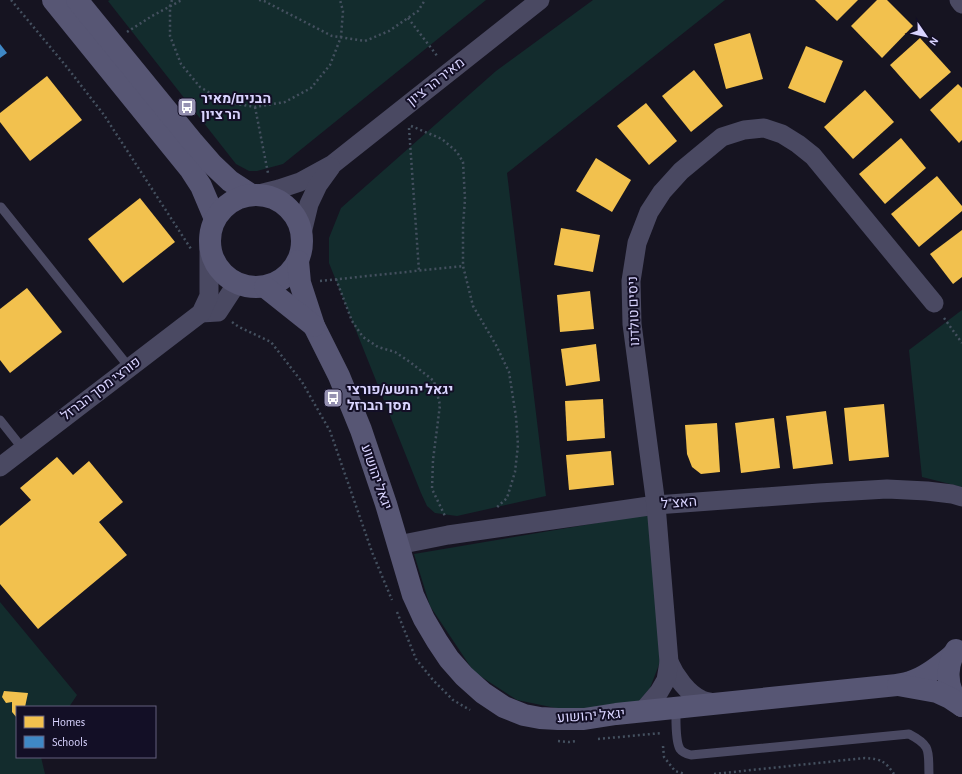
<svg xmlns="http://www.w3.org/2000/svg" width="962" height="774" font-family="'Alegreya Sans',Heebo,sans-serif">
<rect width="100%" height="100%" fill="#161421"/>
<g fill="#132c2d">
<path d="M 110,0 L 486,0 L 283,164 L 257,171 L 249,171 L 236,164 L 108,1 Z"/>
<path d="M 593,0 L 725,0 L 507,173 L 546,496 L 457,516 L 435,513 L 427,506 L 421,493 L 329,263 L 329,238 L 341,208 L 496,71 Z"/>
<path d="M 962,310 L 962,487 L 922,477 L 909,350 Z"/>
<path d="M 650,514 L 660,662 L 650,688 L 637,704 L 570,711 L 517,700 L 474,672 L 430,606 L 414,554 Z"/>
<path d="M 0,602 L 77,695 L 69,707 L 17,707 L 17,757 L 41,757 L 45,774 L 0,774 Z"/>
</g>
<g fill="#f2c14e">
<path d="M 815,0 L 858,0 L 837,21 Z"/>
<path d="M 877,0 L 887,0 L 913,26 L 882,58 L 851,26 Z"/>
<path d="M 750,33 L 763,79 L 726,89 L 714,44 Z"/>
<path d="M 920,38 L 951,72 L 920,99 L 890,65 Z"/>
<path d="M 806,46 L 843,61 L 825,103 L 788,88 Z"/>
<path d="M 694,70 L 723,106 L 691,132 L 662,96 Z"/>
<path d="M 47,76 L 82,120 L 30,161 L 0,122 L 0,113 Z"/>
<path d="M 958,84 L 962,88 L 962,140 L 959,143 L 930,110 Z"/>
<path d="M 865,90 L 894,122 L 853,159 L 824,127 Z"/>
<path d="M 646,103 L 677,141 L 649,165 L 617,126 Z"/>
<path d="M 901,138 L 926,168 L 885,204 L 859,174 Z"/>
<path d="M 596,158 L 631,180 L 612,212 L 576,191 Z"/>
<path d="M 937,176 L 962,206 L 962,211 L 919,247 L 891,214 Z"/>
<path d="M 140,198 L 175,242 L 123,283 L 88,239 Z"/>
<path d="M 561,228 L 600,235 L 593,272 L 554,265 Z"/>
<path d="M 962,230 L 962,277 L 953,284 L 930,254 Z"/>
<path d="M 27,288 L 62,332 L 10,373 L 0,360 L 0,309 Z"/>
<path d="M 590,291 L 594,329 L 560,332 L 557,295 Z"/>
<path d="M 596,344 L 600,381 L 566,386 L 561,349 Z"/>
<path d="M 603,399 L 605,438 L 567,441 L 565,401 Z"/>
<path d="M 884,404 L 889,457 L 849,461 L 844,408 Z"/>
<path d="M 826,411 L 833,464 L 793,469 L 786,416 Z"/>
<path d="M 774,418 L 780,468 L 741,473 L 735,423 Z"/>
<path d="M 717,423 L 720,472 L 701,474 L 692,467 L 687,454 L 685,425 Z"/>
<path d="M 611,451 L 614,485 L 569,490 L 566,455 Z"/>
<path d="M 57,457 L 73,475 L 89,461 L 123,502 L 99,522 L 127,555 L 38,629 L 0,584 L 0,526 L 31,500 L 20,488 Z"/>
<path d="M 4,691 L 28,693 L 25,707 L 17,707 L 17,718 L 12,712 L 12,702 L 6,703 L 2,697 Z"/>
</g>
<path fill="#3f88c5" d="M 0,44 L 7,53 L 0,58 Z"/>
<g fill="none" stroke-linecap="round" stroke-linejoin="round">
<g stroke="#44505f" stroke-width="2.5" stroke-dasharray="2 3" stroke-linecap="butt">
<path d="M 11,0 L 66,66 L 104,115 L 191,249"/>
<path d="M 172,0 L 170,6 L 170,36 L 181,64 L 200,87 L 225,102 L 255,107 L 285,102 L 311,88 L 330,65 L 341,37 L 343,11 L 340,0"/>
<path d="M 259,0 L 264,1 L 332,36 L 365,41 L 389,31 L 418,11 L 425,0"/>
<path d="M 408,18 L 438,57"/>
<path d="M 127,32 L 152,16 L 180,1 L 183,0"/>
<path d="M 255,107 L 268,173"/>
<path d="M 411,126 L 442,139 L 457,152 L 463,162 L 465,199 L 463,226 L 463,266 L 473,306 L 496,345 L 509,372 L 516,417 L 518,445 L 515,472 L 507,498 L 495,509"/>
<path d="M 409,128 L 419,271"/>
<path d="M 336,279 L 352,321 L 363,337 L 378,347 L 395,352 L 410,362 L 434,381 L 440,405 L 433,460 L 432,489 L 445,516"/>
<path d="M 320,281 L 463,266"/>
<path d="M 944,318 L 962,343"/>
<path d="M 232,322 L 239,327 L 271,342 L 302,382 L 330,431 L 372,552 L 392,600"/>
<path d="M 397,612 L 416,659 L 433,680 L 453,700 L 470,710"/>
<path d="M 598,739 L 662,733"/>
<path d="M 558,741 L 569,742 L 577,741"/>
<path d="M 663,746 L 664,757 L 675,771 L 685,774"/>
<path d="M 714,774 L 865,758 C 881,759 885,761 894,774"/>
</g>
<g stroke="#4a4962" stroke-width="9">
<path d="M 1,207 L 129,367"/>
<path d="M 0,420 L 23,449"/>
<path d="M 676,708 C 676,718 675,741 680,749 C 682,752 687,754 691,755 L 909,734 C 932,746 928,751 929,774"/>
</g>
<g stroke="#4a4962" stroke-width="19">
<path d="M 959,0 L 962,4"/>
<path d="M 259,194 L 279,189 L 300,182 L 333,164 L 540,0"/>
<path d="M 302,233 L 309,204 L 318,185 L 331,167"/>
<path d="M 201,313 L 218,312 L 237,283"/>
<path d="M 0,467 L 201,313 L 209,296 L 209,238"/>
<path d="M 398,545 L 448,535 L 656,505 L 819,493 L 887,489 L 927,491 L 952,494 L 962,497"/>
<path d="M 669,662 C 675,676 688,694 702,700 C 707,702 713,702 718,704"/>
<path d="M 642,712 L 659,692 L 666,680 L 669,662 L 656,505 L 632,324 L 631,281 L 637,243 L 649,212 L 662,192 L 681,171 L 722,137 L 744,130 L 764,128 L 782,134 L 798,144 L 813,156 L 934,303"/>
</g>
<g stroke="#575674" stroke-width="22">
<path d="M 53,0 L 190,169 L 201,186 L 215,219"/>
<path d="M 77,0 L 192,141 L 212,164 L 230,181 L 250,194"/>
<circle cx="256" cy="241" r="46"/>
<path d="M 298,261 L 300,283 L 314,326 L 339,376 L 361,430 L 386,504 L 413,595 L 424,619 L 437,641 L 449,659 L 464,676 L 483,693 L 504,707 L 524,715 L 540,718 L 558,719 L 584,719 L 616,714 L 897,685 C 901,684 905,684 910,682 C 926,677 940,665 953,655"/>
<path d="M 265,287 L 314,326"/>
<path d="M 956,650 C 947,663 946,682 954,696 C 956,699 959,702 962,706"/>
<path d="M 898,685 L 937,692 L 950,698 L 962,706"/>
</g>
</g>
<defs>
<g id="bus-square" transform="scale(1)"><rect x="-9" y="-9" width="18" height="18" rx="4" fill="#9591b1" stroke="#130f26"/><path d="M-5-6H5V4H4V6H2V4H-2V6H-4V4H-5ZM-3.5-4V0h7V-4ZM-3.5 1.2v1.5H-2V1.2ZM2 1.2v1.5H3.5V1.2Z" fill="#fff"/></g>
</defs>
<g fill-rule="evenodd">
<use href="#bus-square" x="187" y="107"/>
<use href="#bus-square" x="333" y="398"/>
</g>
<g text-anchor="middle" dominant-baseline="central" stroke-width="4" stroke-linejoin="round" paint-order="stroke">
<g font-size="14" fill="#d9d4ff" stroke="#130f26">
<text transform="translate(436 82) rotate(-38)">מאיר הר ציון</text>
<text transform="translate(634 311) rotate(-92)">ניסים טולדנו</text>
<text transform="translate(101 389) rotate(-37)">פורצי מסך הברזל</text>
<text transform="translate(376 477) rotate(71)">יגאל יהושוע</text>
<text transform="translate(679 503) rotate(-4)">האצ"ל</text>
<text transform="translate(591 716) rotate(-4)">יגאל יהושוע</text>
</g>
<g font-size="14" font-weight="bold" fill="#d9d4ff" stroke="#130f26" text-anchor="start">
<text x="201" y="99">הבנים/מאיר<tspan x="201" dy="16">הר ציון</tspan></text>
<text x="347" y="390">יגאל יהושע/פורצי<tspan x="347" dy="16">מסך הברזל</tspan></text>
</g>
</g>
<rect x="16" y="706" width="140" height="52" fill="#130f26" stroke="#625e7d"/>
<rect x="24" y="716" width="20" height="12" fill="#f2c14e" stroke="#625e7d"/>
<text x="52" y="726" font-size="12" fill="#d9d4ff">Homes</text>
<rect x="24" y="736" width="20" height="12" fill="#3f88c5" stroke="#625e7d"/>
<text x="52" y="746" font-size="12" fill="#d9d4ff">Schools</text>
<g transform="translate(926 36) rotate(124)" stroke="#130f26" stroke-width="3" paint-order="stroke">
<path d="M0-3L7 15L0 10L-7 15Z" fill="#d9d4ff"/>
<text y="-6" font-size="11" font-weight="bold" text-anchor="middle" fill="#d9d4ff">N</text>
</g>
</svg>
